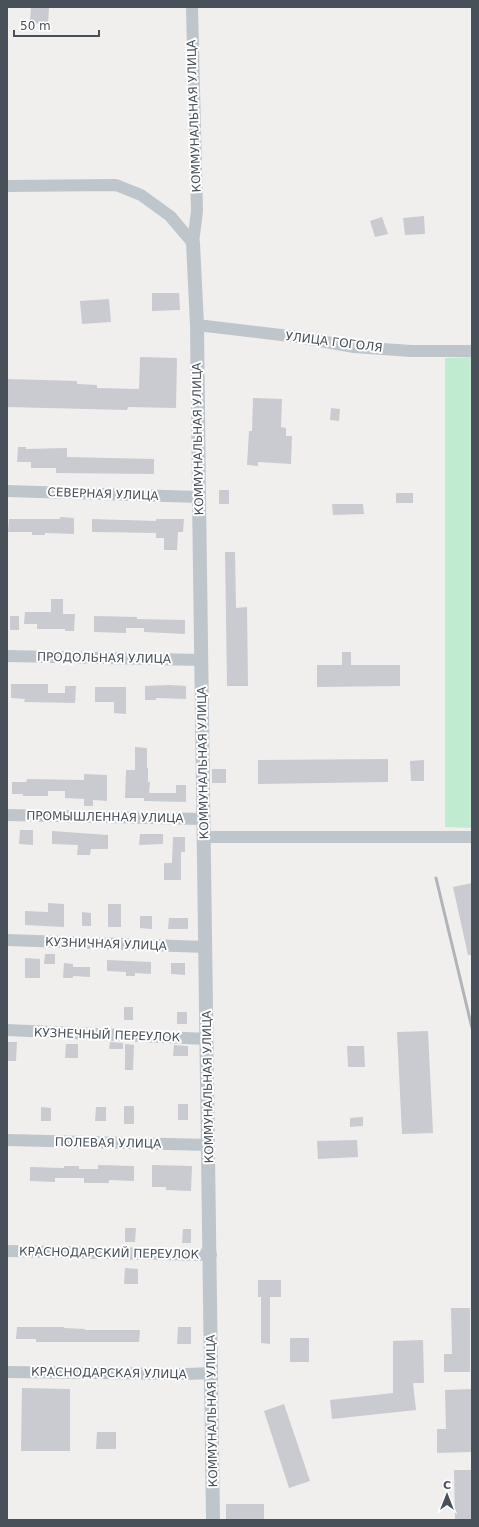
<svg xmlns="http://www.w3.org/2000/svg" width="479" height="1527" font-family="'DejaVu Sans',sans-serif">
<rect width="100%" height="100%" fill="#f1eeee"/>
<path fill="#c0ebd1" d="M 472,357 L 472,828 L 445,827 L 445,358 Z"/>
<g fill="#c9cbd1">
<path d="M 31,7 L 49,7 L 48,24 L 30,23 Z"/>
<path d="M 424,216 L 425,234 L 405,235 L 403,218 Z"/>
<path d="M 382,217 L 388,234 L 375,237 L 370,221 Z"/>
<path d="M 152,293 L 179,293 L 180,310 L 152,311 Z"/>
<path d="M 109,299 L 111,322 L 82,324 L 80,301 Z"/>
<path d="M 140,357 L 177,358 L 176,408 L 128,407 L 127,410 L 7,407 L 7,379 L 77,381 L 77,384 L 97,385 L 97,388 L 139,389 Z"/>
<path d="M 253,398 L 282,399 L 281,427 L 286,428 L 286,436 L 292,436 L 291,464 L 258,462 L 258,466 L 247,465 L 249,431 L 252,431 Z"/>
<path d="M 331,408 L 340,409 L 339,421 L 330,420 Z"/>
<path d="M 18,447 L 26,447 L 26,449 L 67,448 L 67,457 L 154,459 L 154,474 L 56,473 L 56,468 L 31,468 L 31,462 L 17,462 Z"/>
<rect x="219" y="490" width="10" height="14"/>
<rect x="396" y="493" width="17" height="10"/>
<path d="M 332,504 L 363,504 L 364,514 L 333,515 Z"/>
<path d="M 60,517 L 74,518 L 74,534 L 45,533 L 45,535 L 32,535 L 32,532 L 8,532 L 9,519 L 60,519 Z"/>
<path d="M 92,519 L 156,521 L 156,519 L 184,519 L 183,532 L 178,532 L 177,550 L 164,550 L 164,538 L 156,538 L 156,533 L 92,532 Z"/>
<path d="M 225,552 L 235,552 L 236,608 L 247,607 L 248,686 L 227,686 Z"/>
<path d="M 51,599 L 63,599 L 63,614 L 75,614 L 74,631 L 65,631 L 65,629 L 37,629 L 37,624 L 24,624 L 25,612 L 51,612 Z"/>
<rect x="10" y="616" width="9" height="14"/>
<path d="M 94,616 L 137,617 L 137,619 L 185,620 L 185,634 L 144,632 L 144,628 L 126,628 L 126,633 L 94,632 Z"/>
<path d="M 342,652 L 351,652 L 351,665 L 400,665 L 400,686 L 317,687 L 317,665 L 342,665 Z"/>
<path d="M 11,684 L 48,684 L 48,693 L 65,693 L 65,686 L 76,686 L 75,703 L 24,702 L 25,699 L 11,698 Z"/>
<path d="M 170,685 L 186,686 L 186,699 L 156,698 L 156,700 L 145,700 L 145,686 Z"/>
<path d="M 95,687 L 126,687 L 126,714 L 114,713 L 114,702 L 95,702 Z"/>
<path d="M 135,747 L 147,748 L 147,768 L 148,768 L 148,782 L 150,782 L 149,793 L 176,793 L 176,785 L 186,785 L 186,802 L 144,801 L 144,798 L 125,798 L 126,770 L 135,770 Z"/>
<path d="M 388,759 L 388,782 L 258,784 L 258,760 Z"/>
<path d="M 424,760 L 424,781 L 411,781 L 410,761 Z"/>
<rect x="212" y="769" width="14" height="14"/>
<path d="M 84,774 L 107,775 L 107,801 L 93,800 L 93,806 L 84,806 L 84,799 L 65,798 L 65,791 L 48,791 L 48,796 L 23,796 L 23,794 L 12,794 L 12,782 L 26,782 L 27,779 L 84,780 Z"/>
<path d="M 20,830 L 33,830 L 33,845 L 19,844 Z"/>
<path d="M 52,831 L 108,835 L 108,849 L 91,849 L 90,855 L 77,855 L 78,845 L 52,844 Z"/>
<path d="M 140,834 L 163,834 L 163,844 L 139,845 Z"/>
<path d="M 173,837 L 185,837 L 185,852 L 181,852 L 181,880 L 164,880 L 164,863 L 172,863 Z"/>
<path d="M 472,883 L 472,955 L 468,955 L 453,887 Z"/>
<path d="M 48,903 L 64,904 L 64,927 L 25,925 L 25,911 L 48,912 Z"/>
<rect x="108" y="904" width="13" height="23"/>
<path d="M 82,912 L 91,913 L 91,926 L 82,926 Z"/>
<path d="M 140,916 L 152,916 L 152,929 L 140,928 Z"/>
<path d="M 169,918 L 188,918 L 188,929 L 168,929 Z"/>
<path d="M 45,954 L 55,954 L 55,964 L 44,964 Z"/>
<path d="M 25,958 L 40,959 L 40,978 L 25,978 Z"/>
<path d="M 107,960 L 151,962 L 151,974 L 135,973 L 135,976 L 126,976 L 126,972 L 107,971 Z"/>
<path d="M 64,963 L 73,964 L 73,967 L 90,967 L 90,977 L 73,976 L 73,978 L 63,978 Z"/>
<path d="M 171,963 L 185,963 L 185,975 L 171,974 Z"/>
<rect x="124" y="1007" width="9" height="13"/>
<rect x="177" y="1012" width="10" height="12"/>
<path d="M 428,1031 L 433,1133 L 402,1134 L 397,1032 Z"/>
<path d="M 7,1042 L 17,1042 L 16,1061 L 7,1061 Z"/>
<path d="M 110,1042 L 123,1043 L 123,1049 L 109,1049 Z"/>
<path d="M 66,1044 L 78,1044 L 78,1058 L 65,1058 Z"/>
<path d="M 125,1044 L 134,1045 L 133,1070 L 125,1070 Z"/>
<path d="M 174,1045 L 188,1046 L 188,1056 L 173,1056 Z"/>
<path d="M 347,1046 L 364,1046 L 365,1067 L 348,1067 Z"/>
<rect x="178" y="1104" width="10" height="16"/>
<rect x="124" y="1106" width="10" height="18"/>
<path d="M 41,1107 L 51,1108 L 51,1121 L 41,1121 Z"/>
<path d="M 96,1107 L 106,1107 L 106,1121 L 95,1121 Z"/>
<path d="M 363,1117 L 363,1126 L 350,1127 L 350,1118 Z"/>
<path d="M 357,1140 L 358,1157 L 318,1159 L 317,1141 Z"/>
<path d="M 98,1165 L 134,1166 L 134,1181 L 109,1180 L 109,1183 L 84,1183 L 84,1178 L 55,1178 L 55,1182 L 30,1181 L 30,1167 L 64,1168 L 64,1166 L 79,1166 L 79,1169 L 98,1169 Z"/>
<path d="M 152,1165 L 192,1166 L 191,1191 L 166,1190 L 166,1187 L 152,1187 Z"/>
<path d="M 125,1228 L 136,1228 L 135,1242 L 125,1242 Z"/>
<path d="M 183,1229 L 191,1229 L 191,1243 L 182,1243 Z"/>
<path d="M 125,1268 L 138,1269 L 138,1284 L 124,1284 Z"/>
<path d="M 258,1280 L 281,1280 L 281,1297 L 270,1297 L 270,1344 L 261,1343 L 261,1297 L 258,1297 Z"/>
<path d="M 451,1308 L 470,1308 L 470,1372 L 444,1372 L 444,1354 L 452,1354 Z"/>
<path d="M 17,1327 L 64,1327 L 64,1328 L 85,1329 L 85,1330 L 140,1330 L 139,1342 L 36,1342 L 36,1339 L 16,1339 Z"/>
<path d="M 178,1327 L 191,1327 L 191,1344 L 177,1344 Z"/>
<rect x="290" y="1338" width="19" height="24"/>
<path d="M 423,1340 L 424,1383 L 413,1383 L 416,1410 L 332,1419 L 330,1400 L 393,1393 L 393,1341 Z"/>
<path d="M 22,1388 L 70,1389 L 70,1451 L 21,1451 Z"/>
<path d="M 471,1389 L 472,1452 L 437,1453 L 437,1429 L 446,1429 L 445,1390 Z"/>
<path d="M 284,1404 L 310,1481 L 289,1488 L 264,1411 Z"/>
<path d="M 97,1432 L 116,1432 L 116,1449 L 96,1449 Z"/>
<path d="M 454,1470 L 472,1470 L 472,1520 L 455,1520 Z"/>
<rect x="226" y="1504" width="38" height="16"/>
</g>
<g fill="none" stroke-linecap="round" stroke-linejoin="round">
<g stroke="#bec6cc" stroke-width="12">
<path d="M 192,7 L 197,211 L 193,243"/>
<path d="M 7,186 L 116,185 L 141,195 L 170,216 L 193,243"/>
<path d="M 197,325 L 298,337 L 354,347 L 411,351 L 472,351"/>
<path d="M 7,491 L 199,497"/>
<path d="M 7,656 L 202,660"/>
<path d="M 7,815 L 203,819"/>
<path d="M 204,837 L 472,837"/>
<path d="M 7,940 L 205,947"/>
<path d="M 7,1030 L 207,1039"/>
<path d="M 7,1140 L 208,1145"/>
<path d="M 7,1251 L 211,1255"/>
<path d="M 7,1372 L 187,1374 L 212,1373"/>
</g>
<path stroke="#bec6cc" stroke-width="14" d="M 193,243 L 197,325 L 199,497 L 213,1520"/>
<path stroke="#b1b4b8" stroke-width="3" d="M 436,878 L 472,1028"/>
</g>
<g text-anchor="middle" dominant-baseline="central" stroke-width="4" stroke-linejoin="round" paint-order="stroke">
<g font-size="12" fill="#48515a" stroke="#fff">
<text transform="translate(194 116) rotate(-92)">КОММУНАЛЬНАЯ УЛИЦА</text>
<text transform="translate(334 342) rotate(7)">УЛИЦА ГОГОЛЯ</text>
<text transform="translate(198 439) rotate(-91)">КОММУНАЛЬНАЯ УЛИЦА</text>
<text transform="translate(103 494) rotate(2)">СЕВЕРНАЯ УЛИЦА</text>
<text transform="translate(104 658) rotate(1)">ПРОДОЛЬНАЯ УЛИЦА</text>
<text transform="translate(203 763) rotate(-91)">КОММУНАЛЬНАЯ УЛИЦА</text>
<text transform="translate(105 817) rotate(1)">ПРОМЫШЛЕННАЯ УЛИЦА</text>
<text transform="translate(106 944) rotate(2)">КУЗНИЧНАЯ УЛИЦА</text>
<text transform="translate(107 1035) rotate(2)">КУЗНЕЧНЫЙ ПЕРЕУЛОК</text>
<text transform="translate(208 1087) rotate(-91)">КОММУНАЛЬНАЯ УЛИЦА</text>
<text transform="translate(108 1143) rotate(1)">ПОЛЕВАЯ УЛИЦА</text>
<text transform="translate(109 1253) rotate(1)">КРАСНОДАРСКИЙ ПЕРЕУЛОК</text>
<text transform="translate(109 1373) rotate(1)">КРАСНОДАРСКАЯ УЛИЦА</text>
<text transform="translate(212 1411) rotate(-91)">КОММУНАЛЬНАЯ УЛИЦА</text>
</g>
</g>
<rect width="479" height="1527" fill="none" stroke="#48515a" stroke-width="16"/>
<g transform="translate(447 1495)" stroke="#ffffff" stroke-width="3" paint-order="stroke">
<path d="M0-3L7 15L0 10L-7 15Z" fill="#48515a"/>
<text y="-6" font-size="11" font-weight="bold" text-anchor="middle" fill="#48515a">С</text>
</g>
<path d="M14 30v6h85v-6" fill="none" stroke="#48515a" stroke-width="2"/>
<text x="20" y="30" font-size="12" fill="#48515a" stroke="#ffffff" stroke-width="3" paint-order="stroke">50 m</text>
</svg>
